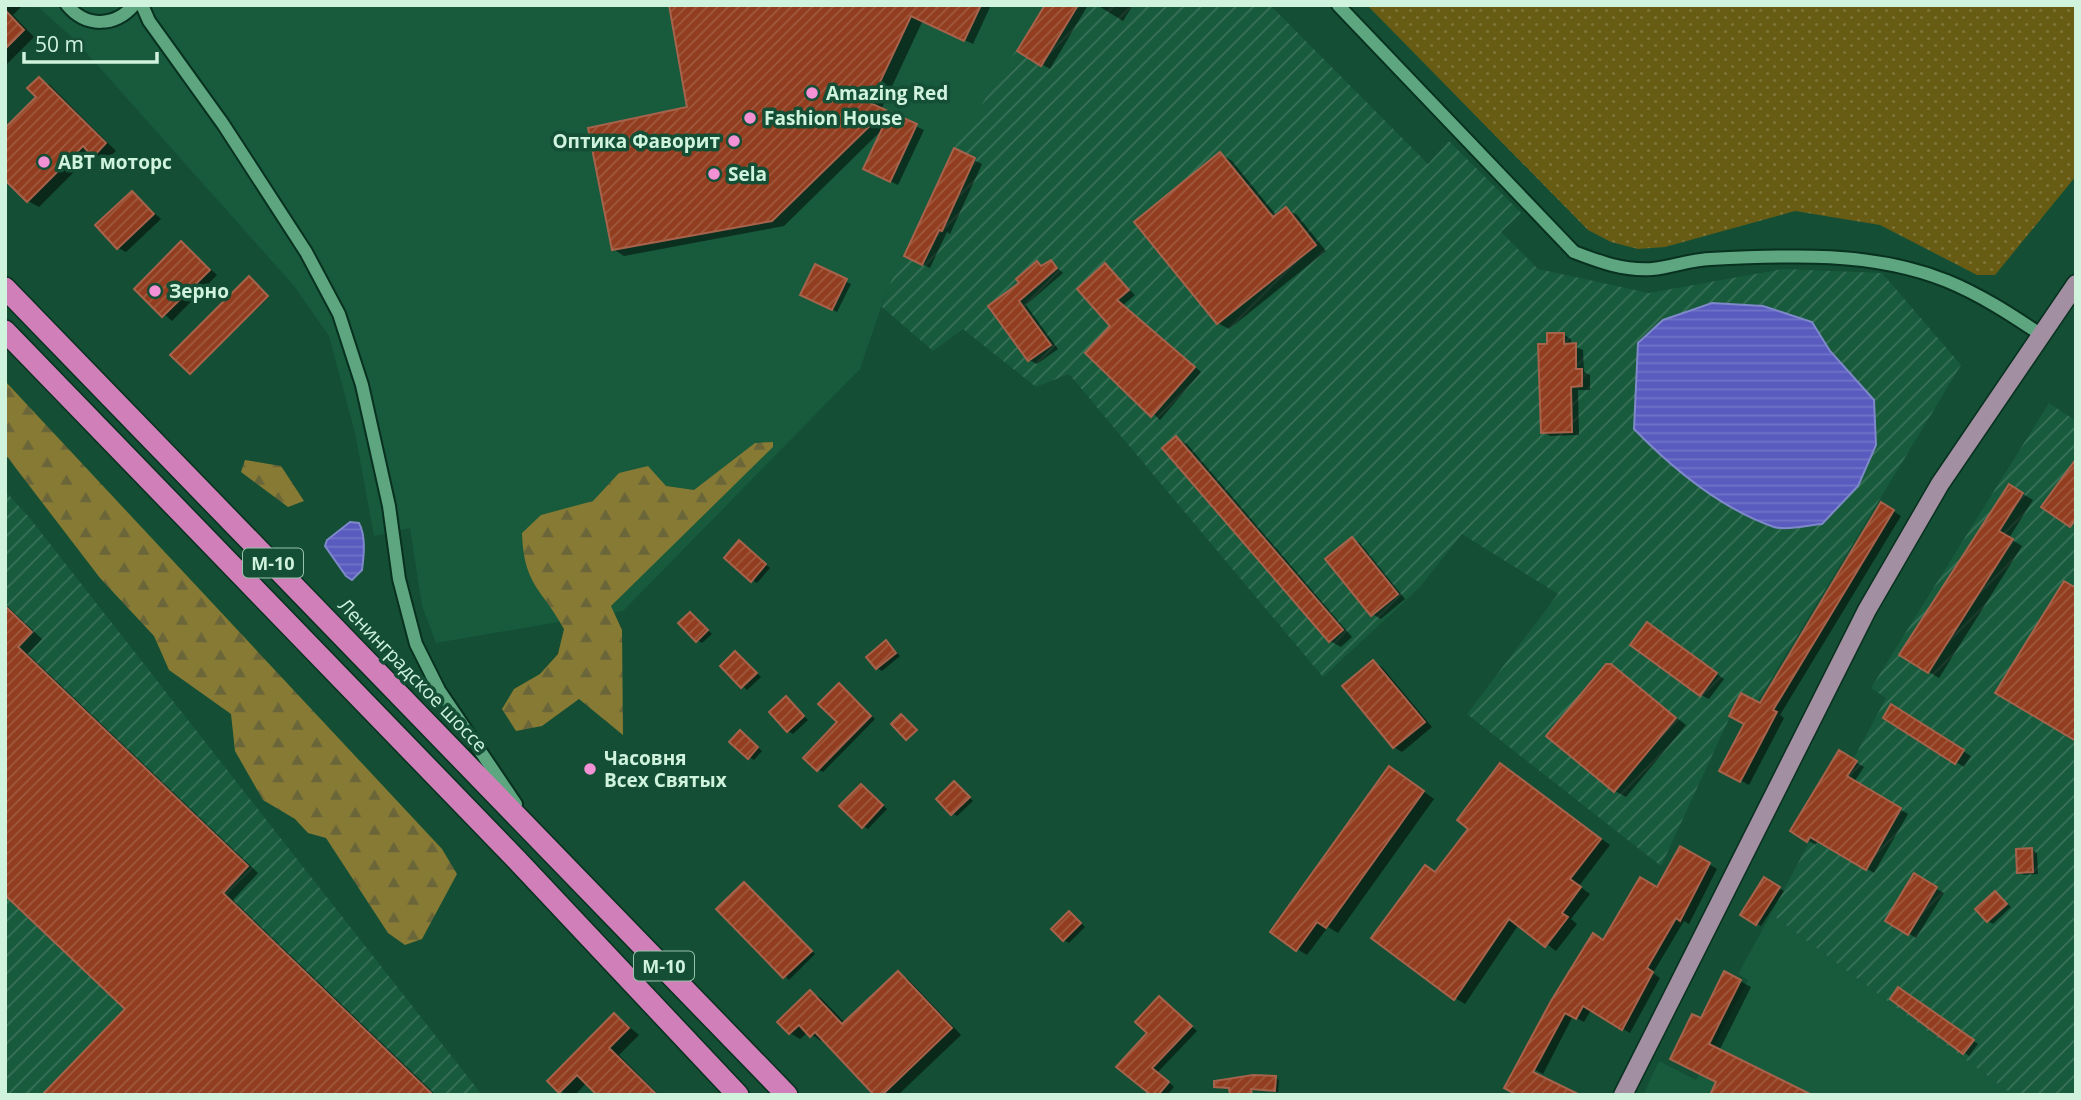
<svg xmlns="http://www.w3.org/2000/svg" width="2081" height="1100" font-family="'Open Sans',sans-serif">
<defs>
<pattern id="industrial-furrows" width="10" height="10" patternUnits="userSpaceOnUse" patternTransform="scale(1.75)"><rect width="10" height="10" fill="#185a3c"/><path d="M-1 1l2-2M0 10L10 0M9 11l2-2" fill="none" stroke="#397258"/></pattern>
<pattern id="green-dots" width="8" height="8" patternUnits="userSpaceOnUse" patternTransform="scale(1.75)"><rect width="8" height="8" fill="#685c15"/><path d="M2 2h.1M6 6h.1" fill="none" stroke="#7d7437" stroke-width="1.8" stroke-linecap="round"/></pattern>
<pattern id="forest-firs" width="22" height="20" patternUnits="userSpaceOnUse" patternTransform="scale(1.75)"><rect width="22" height="20" fill="#877a34"/><path d="M5 1l3.5 6h-7zM16 11l3.5 6h-7z" fill="#6a663a"/></pattern>
<pattern id="water-rules" width="6" height="5" patternUnits="userSpaceOnUse" patternTransform="scale(1.75)"><rect width="6" height="5" fill="#5a5bbf"/><path d="M0 2.5h6" fill="none" stroke="#7173c7"/></pattern>
<pattern id="building-hatch" width="6" height="6" patternUnits="userSpaceOnUse" patternTransform="scale(1.75)"><rect width="6" height="6" fill="#923d1f"/><path d="M-1 1l2-2M0 6l6-6M5 7l2-2" fill="none" stroke="#a05a3f"/></pattern>
</defs>
<rect width="100%" height="100%" fill="#144e34"/>
<g fill="#185a3c">
<path d="M 36,5 L 1045,5 L 921,221 L 887,290 L 860,369 L 623,611 L 436,643 L 422,606 L 410,528 L 374,536 L 355,433 L 329,336 L 294,286 L 76,41 Z"/>
<path d="M 1771,914 L 2013,1095 L 1643,1095 L 1659,1061 L 1696,1080 L 1748,980 L 1738,974 Z"/>
</g>
<g fill="url(#industrial-furrows)">
<path d="M 1045,5 L 1270,5 L 1428,164 L 1449,141 L 1521,213 L 1501,232 L 1538,269 L 1649,293 L 1783,269 L 1882,273 L 1961,365 L 1757,702 L 1741,693 L 1661,866 L 1467,714 L 1558,594 L 1462,534 L 1419,588 L 1323,677 L 1069,374 L 1036,387 L 963,329 L 933,351 L 882,307 L 887,290 L 954,148 Z"/>
<path d="M 2049,403 L 2076,421 L 2076,1095 L 2013,1095 L 1771,914 L 1886,698 L 1871,688 Z"/>
<path d="M 5,491 L 28,516 L 482,1095 L 5,1095 Z"/>
</g>
<path fill="url(#green-dots)" d="M 1367,5 L 2076,5 L 2076,176 L 1995,275 L 1977,275 L 1880,225 L 1795,211 L 1665,247 L 1638,249 L 1611,242 L 1588,230 Z"/>
<g fill="url(#forest-firs)">
<path d="M 5,381 L 442,849 L 457,874 L 422,939 L 405,945 L 388,933 L 326,838 L 308,833 L 295,819 L 263,800 L 235,751 L 231,714 L 169,670 L 154,636 L 100,578 L 5,454 Z"/>
<path d="M 773,442 L 773,447 L 611,606 L 622,630 L 623,735 L 579,699 L 542,726 L 516,731 L 502,709 L 514,689 L 540,674 L 558,654 L 564,629 C 541,587 524,586 522,533 L 541,515 L 593,501 L 619,473 L 648,466 L 666,486 L 694,490 L 755,443 Z"/>
<path d="M 245,460 L 281,466 L 304,501 L 288,507 L 241,472 Z"/>
</g>
<g fill="url(#water-rules)" stroke="#7d89c8" stroke-width="2">
<path d="M 1712,303 L 1763,306 L 1812,322 L 1830,351 L 1874,400 L 1876,445 L 1858,486 L 1822,524 C 1809,525 1787,531 1774,527 C 1722,509 1672,468 1634,429 L 1638,343 L 1663,320 Z"/>
<path d="M 350,522 L 359,523 C 366,536 364,555 362,570 L 352,580 L 346,576 L 325,546 L 327,540 Z"/>
</g>
<g fill="#0007">
<path d="M 5,5 L 22,6 L 13,15 L 34,37 L 5,66 Z"/>
<path d="M 930,5 L 881,110 L 924,130 L 898,185 L 873,173 L 883,129 L 784,226 L 624,256 L 613,249 L 689,108 Z"/>
<path d="M 947,5 L 991,5 L 973,44 L 945,31 Z"/>
<path d="M 1048,5 L 1088,5 L 1050,69 L 1020,51 Z"/>
<path d="M 1097,5 L 1133,5 L 1123,21 Z"/>
<path d="M 39,79 L 50,85 L 116,151 L 105,161 L 92,154 L 39,207 L 28,201 Z"/>
<path d="M 955,151 L 982,164 L 950,234 L 947,232 L 930,268 L 913,260 Z"/>
<path d="M 1221,154 L 1232,161 L 1277,216 L 1286,209 L 1297,215 L 1326,251 L 1229,329 L 1218,323 Z"/>
<path d="M 133,193 L 161,219 L 126,252 L 118,248 Z"/>
<path d="M 182,244 L 217,275 L 172,321 L 136,289 Z"/>
<path d="M 1051,262 L 1063,273 L 1026,305 L 1058,349 L 1037,364 L 1029,360 L 990,306 L 1022,283 L 1037,263 L 1044,267 Z"/>
<path d="M 1105,266 L 1135,295 L 1123,305 L 1201,372 L 1160,420 L 1087,353 L 1113,326 Z"/>
<path d="M 816,267 L 851,284 L 837,312 L 803,294 Z"/>
<path d="M 251,280 L 269,297 L 191,372 Z"/>
<path d="M 1563,334 L 1571,339 L 1571,345 L 1583,350 L 1584,372 L 1590,375 L 1590,390 L 1578,390 L 1579,435 L 1550,436 L 1542,431 L 1549,346 Z"/>
<path d="M 1176,438 L 1187,444 L 1352,637 L 1341,647 L 1330,641 Z"/>
<path d="M 2009,486 L 2033,500 L 2009,538 L 2022,546 L 1939,678 L 1901,655 Z"/>
<path d="M 1882,504 L 1901,516 L 1780,715 L 1784,718 L 1749,785 L 1722,770 L 1746,724 Z"/>
<path d="M 1352,539 L 1360,543 L 1405,599 L 1381,619 L 1372,614 Z"/>
<path d="M 744,545 L 770,568 L 757,583 L 752,580 Z"/>
<path d="M 5,604 L 42,639 L 28,654 L 258,873 L 233,900 L 436,1095 L 44,1095 L 127,1008 L 5,892 Z"/>
<path d="M 691,614 L 712,634 L 702,643 L 697,640 Z"/>
<path d="M 1655,629 L 1724,679 L 1709,699 L 1701,695 Z"/>
<path d="M 886,642 L 900,656 L 882,671 L 877,668 Z"/>
<path d="M 736,653 L 761,677 L 747,690 L 722,666 Z"/>
<path d="M 1373,662 L 1382,667 L 1432,727 L 1402,752 L 1394,747 L 1344,686 Z"/>
<path d="M 1611,666 L 1686,725 L 1626,797 L 1615,791 Z"/>
<path d="M 840,685 L 875,719 L 823,772 L 818,769 L 839,722 Z"/>
<path d="M 786,699 L 808,720 L 793,734 L 788,731 Z"/>
<path d="M 1892,707 L 1971,756 L 1964,767 L 1885,718 Z"/>
<path d="M 745,735 L 762,751 L 754,760 L 749,757 Z"/>
<path d="M 1839,753 L 1864,767 L 1854,782 L 1908,814 L 1874,873 L 1819,840 L 1816,845 L 1792,831 Z"/>
<path d="M 1501,765 L 1610,845 L 1579,886 L 1590,894 L 1571,919 L 1577,924 L 1556,951 L 1519,924 L 1465,1004 L 1455,998 L 1436,873 L 1471,829 Z"/>
<path d="M 1401,775 L 1434,799 L 1338,933 L 1328,927 L 1307,955 L 1297,949 Z"/>
<path d="M 954,783 L 973,801 L 957,816 L 952,813 Z"/>
<path d="M 866,789 L 887,809 L 868,829 L 863,826 Z"/>
<path d="M 1681,848 L 1717,869 L 1689,924 L 1684,921 L 1653,973 L 1660,978 L 1630,1033 L 1591,1010 L 1584,1022 L 1573,1016 L 1543,1074 L 1521,1062 L 1604,941 L 1657,890 Z"/>
<path d="M 2032,850 L 2037,853 L 2038,874 L 2024,875 L 2019,872 Z"/>
<path d="M 1914,876 L 1944,893 L 1916,938 L 1887,920 Z"/>
<path d="M 1764,880 L 1784,891 L 1761,926 L 1742,915 Z"/>
<path d="M 744,884 L 815,954 L 789,980 L 718,909 Z"/>
<path d="M 1996,893 L 2011,907 L 1993,924 L 1988,921 Z"/>
<path d="M 1074,916 L 1085,927 L 1069,943 L 1064,940 Z"/>
<path d="M 898,973 L 908,979 L 961,1035 L 898,1095 L 877,1095 L 824,1039 L 821,1041 L 808,1032 L 800,1039 L 790,1033 L 811,992 L 821,998 L 845,1023 Z"/>
<path d="M 1725,973 L 1751,987 L 1719,1051 L 1718,1082 L 1702,1020 Z"/>
<path d="M 1904,993 L 1978,1044 L 1969,1056 L 1892,999 Z"/>
<path d="M 1160,998 L 1197,1031 L 1158,1072 L 1174,1087 L 1167,1095 L 1153,1095 L 1149,1033 Z"/>
<path d="M 615,1015 L 639,1035 L 619,1055 L 659,1095 L 600,1095 L 587,1082 L 575,1095 L 560,1092 L 550,1081 Z"/>
<path d="M 1229,1078 L 1275,1078 L 1279,1080 L 1278,1092 L 1216,1086 Z"/>
</g>
<g fill="url(#building-hatch)" stroke="#a6634c" stroke-width="2">
<path d="M 669,5 L 981,5 L 964,41 L 911,16 L 870,103 L 886,110 L 772,221 L 612,250 L 588,128 L 687,107 Z"/>
<path d="M 1045,5 L 1078,5 L 1041,66 L 1017,51 Z"/>
<path d="M 5,10 L 24,30 L 5,49 Z"/>
<path d="M 39,77 L 106,143 L 93,157 L 83,146 L 27,202 L 5,180 L 5,128 L 36,97 L 27,88 Z"/>
<path d="M 890,112 L 917,124 L 890,182 L 863,169 Z"/>
<path d="M 954,148 L 975,158 L 942,231 L 939,230 L 922,265 L 904,256 Z"/>
<path d="M 1220,152 L 1273,217 L 1286,207 L 1316,245 L 1217,324 L 1134,222 Z"/>
<path d="M 132,191 L 154,214 L 117,249 L 95,225 Z"/>
<path d="M 181,241 L 210,270 L 162,317 L 134,289 Z"/>
<path d="M 1051,260 L 1057,268 L 1019,301 L 1051,345 L 1028,361 L 988,306 L 1019,283 L 1016,279 L 1037,261 L 1041,266 Z"/>
<path d="M 1105,263 L 1129,290 L 1117,300 L 1195,367 L 1151,417 L 1085,353 L 1110,326 L 1077,289 Z"/>
<path d="M 815,264 L 847,279 L 832,310 L 800,295 Z"/>
<path d="M 249,276 L 268,296 L 190,374 L 170,355 Z"/>
<path d="M 1547,333 L 1564,333 L 1564,344 L 1576,343 L 1576,369 L 1582,369 L 1582,386 L 1571,387 L 1572,432 L 1541,433 L 1538,344 L 1547,344 Z"/>
<path d="M 1176,436 L 1343,630 L 1329,642 L 1162,448 Z"/>
<path d="M 2076,459 L 2076,519 L 2070,527 L 2041,507 Z"/>
<path d="M 2009,484 L 2023,493 L 1999,531 L 2013,539 L 1928,673 L 1899,655 Z"/>
<path d="M 1881,502 L 1894,510 L 1773,710 L 1777,712 L 1740,782 L 1719,771 L 1744,724 L 1729,716 L 1741,693 L 1760,703 Z"/>
<path d="M 1352,537 L 1398,594 L 1371,616 L 1325,559 Z"/>
<path d="M 739,540 L 766,564 L 751,582 L 724,558 Z"/>
<path d="M 2064,581 L 2076,588 L 2076,741 L 1995,693 Z"/>
<path d="M 5,606 L 32,632 L 18,647 L 248,866 L 223,893 L 433,1095 L 42,1095 L 125,1009 L 5,895 Z"/>
<path d="M 690,612 L 708,630 L 696,642 L 678,623 Z"/>
<path d="M 1647,622 L 1717,673 L 1700,696 L 1630,645 Z"/>
<path d="M 886,640 L 896,653 L 876,669 L 866,657 Z"/>
<path d="M 735,651 L 757,673 L 741,688 L 720,666 Z"/>
<path d="M 1373,660 L 1425,722 L 1393,748 L 1342,686 Z"/>
<path d="M 1606,664 L 1611,664 L 1676,718 L 1614,792 L 1546,736 Z"/>
<path d="M 839,683 L 871,716 L 817,771 L 803,758 L 837,722 L 818,704 Z"/>
<path d="M 786,696 L 804,716 L 787,732 L 769,712 Z"/>
<path d="M 1891,704 L 1964,750 L 1955,764 L 1883,718 Z"/>
<path d="M 901,714 L 917,730 L 906,740 L 891,724 Z"/>
<path d="M 740,730 L 758,747 L 748,759 L 729,742 Z"/>
<path d="M 1839,750 L 1857,761 L 1847,776 L 1901,808 L 1866,870 L 1810,837 L 1807,842 L 1790,831 Z"/>
<path d="M 1500,763 L 1601,839 L 1570,879 L 1581,887 L 1562,913 L 1568,917 L 1545,947 L 1509,919 L 1454,1000 L 1371,938 L 1425,865 L 1435,872 L 1468,829 L 1457,820 Z"/>
<path d="M 1389,766 L 1424,791 L 1326,928 L 1317,922 L 1296,951 L 1270,932 Z"/>
<path d="M 954,781 L 970,797 L 951,815 L 936,799 Z"/>
<path d="M 861,784 L 883,805 L 862,828 L 839,806 Z"/>
<path d="M 1680,846 L 1710,863 L 1680,921 L 1676,918 L 1647,968 L 1653,972 L 1622,1030 L 1583,1006 L 1576,1019 L 1565,1013 L 1533,1072 L 1580,1095 L 1517,1095 L 1504,1088 L 1551,1001 L 1593,933 L 1603,940 L 1640,877 L 1657,887 Z"/>
<path d="M 2032,848 L 2033,872 L 2017,873 L 2016,849 Z"/>
<path d="M 1914,873 L 1937,887 L 1908,935 L 1885,921 Z"/>
<path d="M 1764,877 L 1780,887 L 1756,925 L 1740,915 Z"/>
<path d="M 744,882 L 812,951 L 783,978 L 716,909 Z"/>
<path d="M 1995,891 L 2007,904 L 1987,922 L 1975,909 Z"/>
<path d="M 1069,911 L 1081,923 L 1063,941 L 1051,929 Z"/>
<path d="M 898,971 L 952,1028 L 882,1095 L 874,1095 L 815,1032 L 810,1037 L 799,1025 L 789,1034 L 777,1022 L 810,990 L 842,1024 Z"/>
<path d="M 1724,971 L 1741,980 L 1709,1044 L 1812,1095 L 1710,1095 L 1716,1082 L 1670,1059 L 1692,1014 L 1701,1018 Z"/>
<path d="M 1898,987 L 1974,1040 L 1963,1054 L 1890,999 Z"/>
<path d="M 1159,996 L 1192,1026 L 1152,1068 L 1169,1082 L 1158,1095 L 1151,1095 L 1116,1067 L 1147,1033 L 1135,1022 Z"/>
<path d="M 614,1013 L 629,1028 L 609,1048 L 657,1095 L 597,1095 L 577,1075 L 559,1093 L 547,1081 Z"/>
<path d="M 1253,1075 L 1276,1076 L 1275,1091 L 1251,1089 L 1252,1095 L 1230,1095 L 1229,1088 L 1214,1087 L 1214,1081 Z"/>
</g>
<g fill="none" stroke-linecap="round" stroke-linejoin="round">
<g stroke="#08311f" stroke-width="16">
<g id="minor">
<path d="M 67,5 C 86,28 115,27 134,5"/>
<path d="M 142,5 L 149,21 L 223,124 L 306,252 L 339,314 L 362,385 L 389,506 L 399,579 L 416,644 L 439,690 L 516,804"/>
<path d="M 1338,5 L 1574,252 C 1600,262 1624,271 1652,269 C 1671,267 1690,260 1710,259 C 1789,255 1873,251 1947,281 C 1981,295 2010,314 2040,334"/>
</g>
</g>
<g stroke="#08311f" stroke-width="21">
<path id="major" d="M 1623,1095 L 1867,610 L 1940,484 L 2076,284"/>
</g>
<g stroke="#08311f" stroke-width="24">
<g id="highway">
<path d="M 5,288 L 787,1095"/>
<path d="M 5,331 L 516,859 L 738,1095"/>
</g>
</g>
<use href="#minor" stroke="#5da680" stroke-width="12"/>
<use href="#major" stroke="#a38fa2" stroke-width="18"/>
<use href="#highway" stroke="#d17fb8" stroke-width="21"/>
</g>
<g fill="#f391d5" stroke="#144e34" stroke-width="2.5">
<circle cx="812" cy="93" r="7"/>
<circle cx="750" cy="118" r="7"/>
<circle cx="734" cy="141" r="7"/>
<circle cx="44" cy="162" r="7"/>
<circle cx="714" cy="174" r="7"/>
<circle cx="155" cy="291" r="7"/>
<circle cx="590" cy="769" r="7"/>
</g>
<g text-anchor="middle" dominant-baseline="central" stroke-width="7" stroke-linejoin="round" paint-order="stroke">
<g fill="#144e34" stroke="#97c2aa" stroke-width="2">
<rect x="243" y="548.5" width="60" height="29" rx="5"/>
<rect x="634" y="951.5" width="60" height="29" rx="5"/>
</g>
<g font-size="18" font-weight="bold" fill="#cff3dd">
<text x="273" y="563">М-10</text>
<text x="664" y="966">М-10</text>
</g>
<g font-size="19" font-weight="bold" fill="#cff3dd" stroke="#144e34" text-anchor="start">
<text x="826" y="93">Amazing Red</text>
<text x="764" y="118">Fashion House</text>
<text x="720" y="141" text-anchor="end">Оптика Фаворит</text>
<text x="58" y="162">АВТ моторс</text>
<text x="728" y="174">Sela</text>
<text x="169" y="291">Зерно</text>
<text x="604" y="758">Часовня<tspan x="604" dy="22">Всех Святых</tspan></text>
</g>
<g font-size="19" fill="#cff3dd" stroke="#144e34">
<text transform="translate(413 675) rotate(46)">Ленинградское шоссе</text>
</g>
</g>
<rect width="2081" height="1100" fill="none" stroke="#cff3dd" stroke-width="14"/>
<path d="M24 52v10h133v-10" fill="none" stroke="#cff3dd" stroke-width="3.5"/>
<text x="35" y="52" font-size="21" fill="#cff3dd" stroke="#144e34" stroke-width="5" paint-order="stroke">50 m</text>
</svg>
